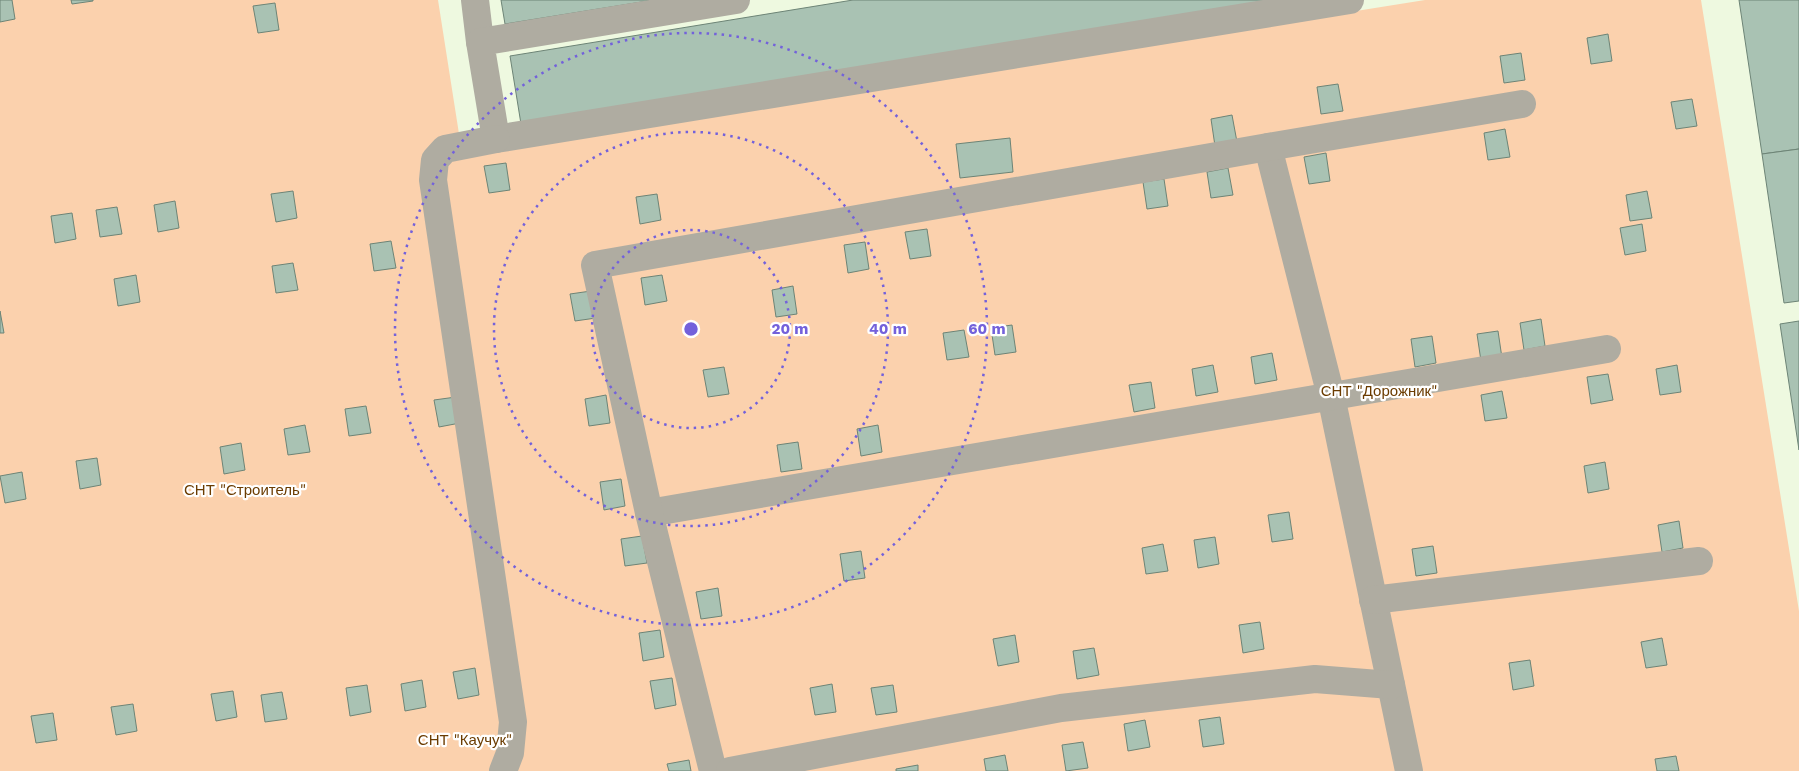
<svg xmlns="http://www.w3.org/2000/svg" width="1799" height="771" font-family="'Work Sans',sans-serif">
<rect width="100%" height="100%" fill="#eef9e0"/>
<path fill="#fbd1ad" d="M 0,0 L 438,0 L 462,153 L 1425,0 L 1701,0 L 1799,611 L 1799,771 L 0,771 Z"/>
<g fill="#a9c2b3" stroke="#6d8476">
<path d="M 0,0 L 12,0 L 15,19 L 0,22 Z"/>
<path d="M 71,0 L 93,0 L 93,1 L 72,4 Z"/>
<path d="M 501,0 L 654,0 L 505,24 Z"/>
<path d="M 853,0 L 1279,0 L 521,124 L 510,56 Z"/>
<path d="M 1739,0 L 1799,0 L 1799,149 L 1762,154 Z"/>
<path d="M 275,3 L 279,30 L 258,33 L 253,6 Z"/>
<path d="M 1608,34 L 1612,61 L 1591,64 L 1587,38 Z"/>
<path d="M 1521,53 L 1525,80 L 1504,83 L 1500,56 Z"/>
<path d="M 1338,84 L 1343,111 L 1321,114 L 1317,87 Z"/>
<path d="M 1692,99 L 1697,126 L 1676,129 L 1671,102 Z"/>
<path d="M 1232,115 L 1237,142 L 1215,146 L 1211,119 Z"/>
<path d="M 1505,129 L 1510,157 L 1488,160 L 1484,133 Z"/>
<path d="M 1010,138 L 1013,172 L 960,178 L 956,144 Z"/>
<path d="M 1799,149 L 1799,301 L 1784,303 L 1762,154 Z"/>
<path d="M 1326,153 L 1330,181 L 1309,184 L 1304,157 Z"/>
<path d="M 506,163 L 510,190 L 489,193 L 484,166 Z"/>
<path d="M 1228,168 L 1233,195 L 1211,198 L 1207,172 Z"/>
<path d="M 1164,179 L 1168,206 L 1147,209 L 1143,182 Z"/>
<path d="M 293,191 L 297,218 L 276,222 L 271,194 Z"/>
<path d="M 1647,191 L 1652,218 L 1630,221 L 1626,195 Z"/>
<path d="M 657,194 L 661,220 L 640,224 L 636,197 Z"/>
<path d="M 175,201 L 179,228 L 158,232 L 154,205 Z"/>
<path d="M 117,207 L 122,234 L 100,237 L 96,210 Z"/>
<path d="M 72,213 L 76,239 L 55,243 L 51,216 Z"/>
<path d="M 1642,224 L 1646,251 L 1625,255 L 1620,228 Z"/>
<path d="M 927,229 L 931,256 L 910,259 L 905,232 Z"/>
<path d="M 391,241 L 396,268 L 374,271 L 370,244 Z"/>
<path d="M 865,242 L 869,269 L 848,273 L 844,245 Z"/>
<path d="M 293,263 L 298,290 L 276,293 L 272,266 Z"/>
<path d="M 136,275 L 140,302 L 118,306 L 114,279 Z"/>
<path d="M 662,275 L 667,301 L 645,305 L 641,278 Z"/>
<path d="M 793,286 L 797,314 L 776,317 L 772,290 Z"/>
<path d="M 591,291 L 596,318 L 575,321 L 570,294 Z"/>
<path d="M 0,311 L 4,333 L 0,333 Z"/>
<path d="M 1541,319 L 1545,346 L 1524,350 L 1520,323 Z"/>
<path d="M 1799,321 L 1799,450 L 1780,324 Z"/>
<path d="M 1012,325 L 1016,352 L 995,355 L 991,328 Z"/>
<path d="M 964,330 L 969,357 L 947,360 L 943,333 Z"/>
<path d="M 1498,331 L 1502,358 L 1481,361 L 1477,334 Z"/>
<path d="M 1432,336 L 1436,363 L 1415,367 L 1411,339 Z"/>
<path d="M 1272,353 L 1277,380 L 1255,384 L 1251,357 Z"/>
<path d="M 1213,365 L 1218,392 L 1196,396 L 1192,369 Z"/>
<path d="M 1677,365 L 1681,392 L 1660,395 L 1656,369 Z"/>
<path d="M 724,367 L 729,394 L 708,397 L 703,370 Z"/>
<path d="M 1608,374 L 1613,400 L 1591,404 L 1587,377 Z"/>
<path d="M 1151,382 L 1155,408 L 1134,412 L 1129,385 Z"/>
<path d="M 1502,391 L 1507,418 L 1485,421 L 1481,395 Z"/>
<path d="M 606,395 L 610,423 L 589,426 L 585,399 Z"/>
<path d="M 456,397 L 460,423 L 439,427 L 434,400 Z"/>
<path d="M 366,406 L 371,433 L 349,436 L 345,409 Z"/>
<path d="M 305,425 L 310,452 L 288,455 L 284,429 Z"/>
<path d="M 878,425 L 882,452 L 861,456 L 857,429 Z"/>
<path d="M 798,442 L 802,469 L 781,472 L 777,445 Z"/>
<path d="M 241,443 L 245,470 L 224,474 L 220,447 Z"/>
<path d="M 97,458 L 101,485 L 80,489 L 76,461 Z"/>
<path d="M 1605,462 L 1609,489 L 1588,493 L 1584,466 Z"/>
<path d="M 22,472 L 26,499 L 5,503 L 0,476 Z"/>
<path d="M 621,479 L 625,506 L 604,510 L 600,482 Z"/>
<path d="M 1289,512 L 1293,539 L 1272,542 L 1268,515 Z"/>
<path d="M 1679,521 L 1683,548 L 1662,552 L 1658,525 Z"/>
<path d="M 642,536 L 647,563 L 625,566 L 621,539 Z"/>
<path d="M 1215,537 L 1219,564 L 1198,568 L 1194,540 Z"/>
<path d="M 1163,544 L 1168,571 L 1146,574 L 1142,548 Z"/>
<path d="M 1433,546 L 1437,573 L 1416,576 L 1412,549 Z"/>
<path d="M 861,551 L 865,578 L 844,581 L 840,554 Z"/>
<path d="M 718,588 L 722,616 L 701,619 L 696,592 Z"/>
<path d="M 1260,622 L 1264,649 L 1243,653 L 1239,625 Z"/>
<path d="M 660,630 L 664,657 L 643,661 L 639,633 Z"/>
<path d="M 1015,635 L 1019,662 L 998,666 L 993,639 Z"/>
<path d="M 1662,638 L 1667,665 L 1646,668 L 1641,642 Z"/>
<path d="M 1094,648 L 1099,675 L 1077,679 L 1073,651 Z"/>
<path d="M 1530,660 L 1534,686 L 1513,690 L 1509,663 Z"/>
<path d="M 475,668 L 479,695 L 458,699 L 453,672 Z"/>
<path d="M 672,678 L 676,705 L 655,709 L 650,681 Z"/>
<path d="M 422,680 L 426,707 L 405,711 L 401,684 Z"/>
<path d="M 832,684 L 836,712 L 815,715 L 810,688 Z"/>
<path d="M 367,685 L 371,712 L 350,716 L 346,688 Z"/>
<path d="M 893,685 L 897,712 L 876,715 L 871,688 Z"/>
<path d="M 233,691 L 237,717 L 216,721 L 211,694 Z"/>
<path d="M 282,692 L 287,719 L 265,722 L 261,695 Z"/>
<path d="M 133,704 L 137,731 L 116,735 L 111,707 Z"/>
<path d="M 53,713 L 57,740 L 36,743 L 31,716 Z"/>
<path d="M 1220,717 L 1224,744 L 1203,747 L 1199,720 Z"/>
<path d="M 1145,720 L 1150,747 L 1128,751 L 1124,724 Z"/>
<path d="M 1083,742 L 1088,768 L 1066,771 L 1062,745 Z"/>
<path d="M 1005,755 L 1008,771 L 986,771 L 984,759 Z"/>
<path d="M 1676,756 L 1679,771 L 1657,771 L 1655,759 Z"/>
<path d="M 689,760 L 691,771 L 669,771 L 667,764 Z"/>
<path d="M 918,765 L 918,771 L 896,771 L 896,769 Z"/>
</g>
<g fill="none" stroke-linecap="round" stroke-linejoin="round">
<g stroke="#afaca1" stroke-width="28">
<path d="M 475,0 L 480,42"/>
<path d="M 736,0 L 480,42 L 496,139 L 1350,0"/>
<path d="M 496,139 L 445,149 L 435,160 L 433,180 L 513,722 L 510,753 L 503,771"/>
<path d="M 1268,147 L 1331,396 L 1409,771"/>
<path d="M 649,513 L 1607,349"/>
<path d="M 1373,600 L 1699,561"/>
<path d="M 713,771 L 649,513 L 595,265 L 1268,147 L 1522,104"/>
<path d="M 730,771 L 1061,708 L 1315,679 L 1391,685"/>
</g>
</g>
<g fill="none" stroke="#7361db" stroke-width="2.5" stroke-dasharray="2.5 5">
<circle cx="691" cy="329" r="99"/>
<circle cx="691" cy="329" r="197"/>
<circle cx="691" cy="329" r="296"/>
</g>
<g text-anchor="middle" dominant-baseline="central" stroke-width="4.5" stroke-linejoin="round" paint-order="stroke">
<g font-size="15" fill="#6b3c01" stroke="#fff">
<text x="1379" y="391">СНТ "Дорожник"</text>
<text x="245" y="490">СНТ "Строитель"</text>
<text x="465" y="740">СНТ "Каучук"</text>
</g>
</g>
<circle cx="691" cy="329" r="8" fill="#7361db" stroke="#fff" stroke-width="2.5"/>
<g font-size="15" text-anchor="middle" font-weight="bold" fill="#7361db" stroke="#fff" stroke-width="4.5" stroke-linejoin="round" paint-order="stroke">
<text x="790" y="334">20 m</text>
<text x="888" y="334">40 m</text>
<text x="987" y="334">60 m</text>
</g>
</svg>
